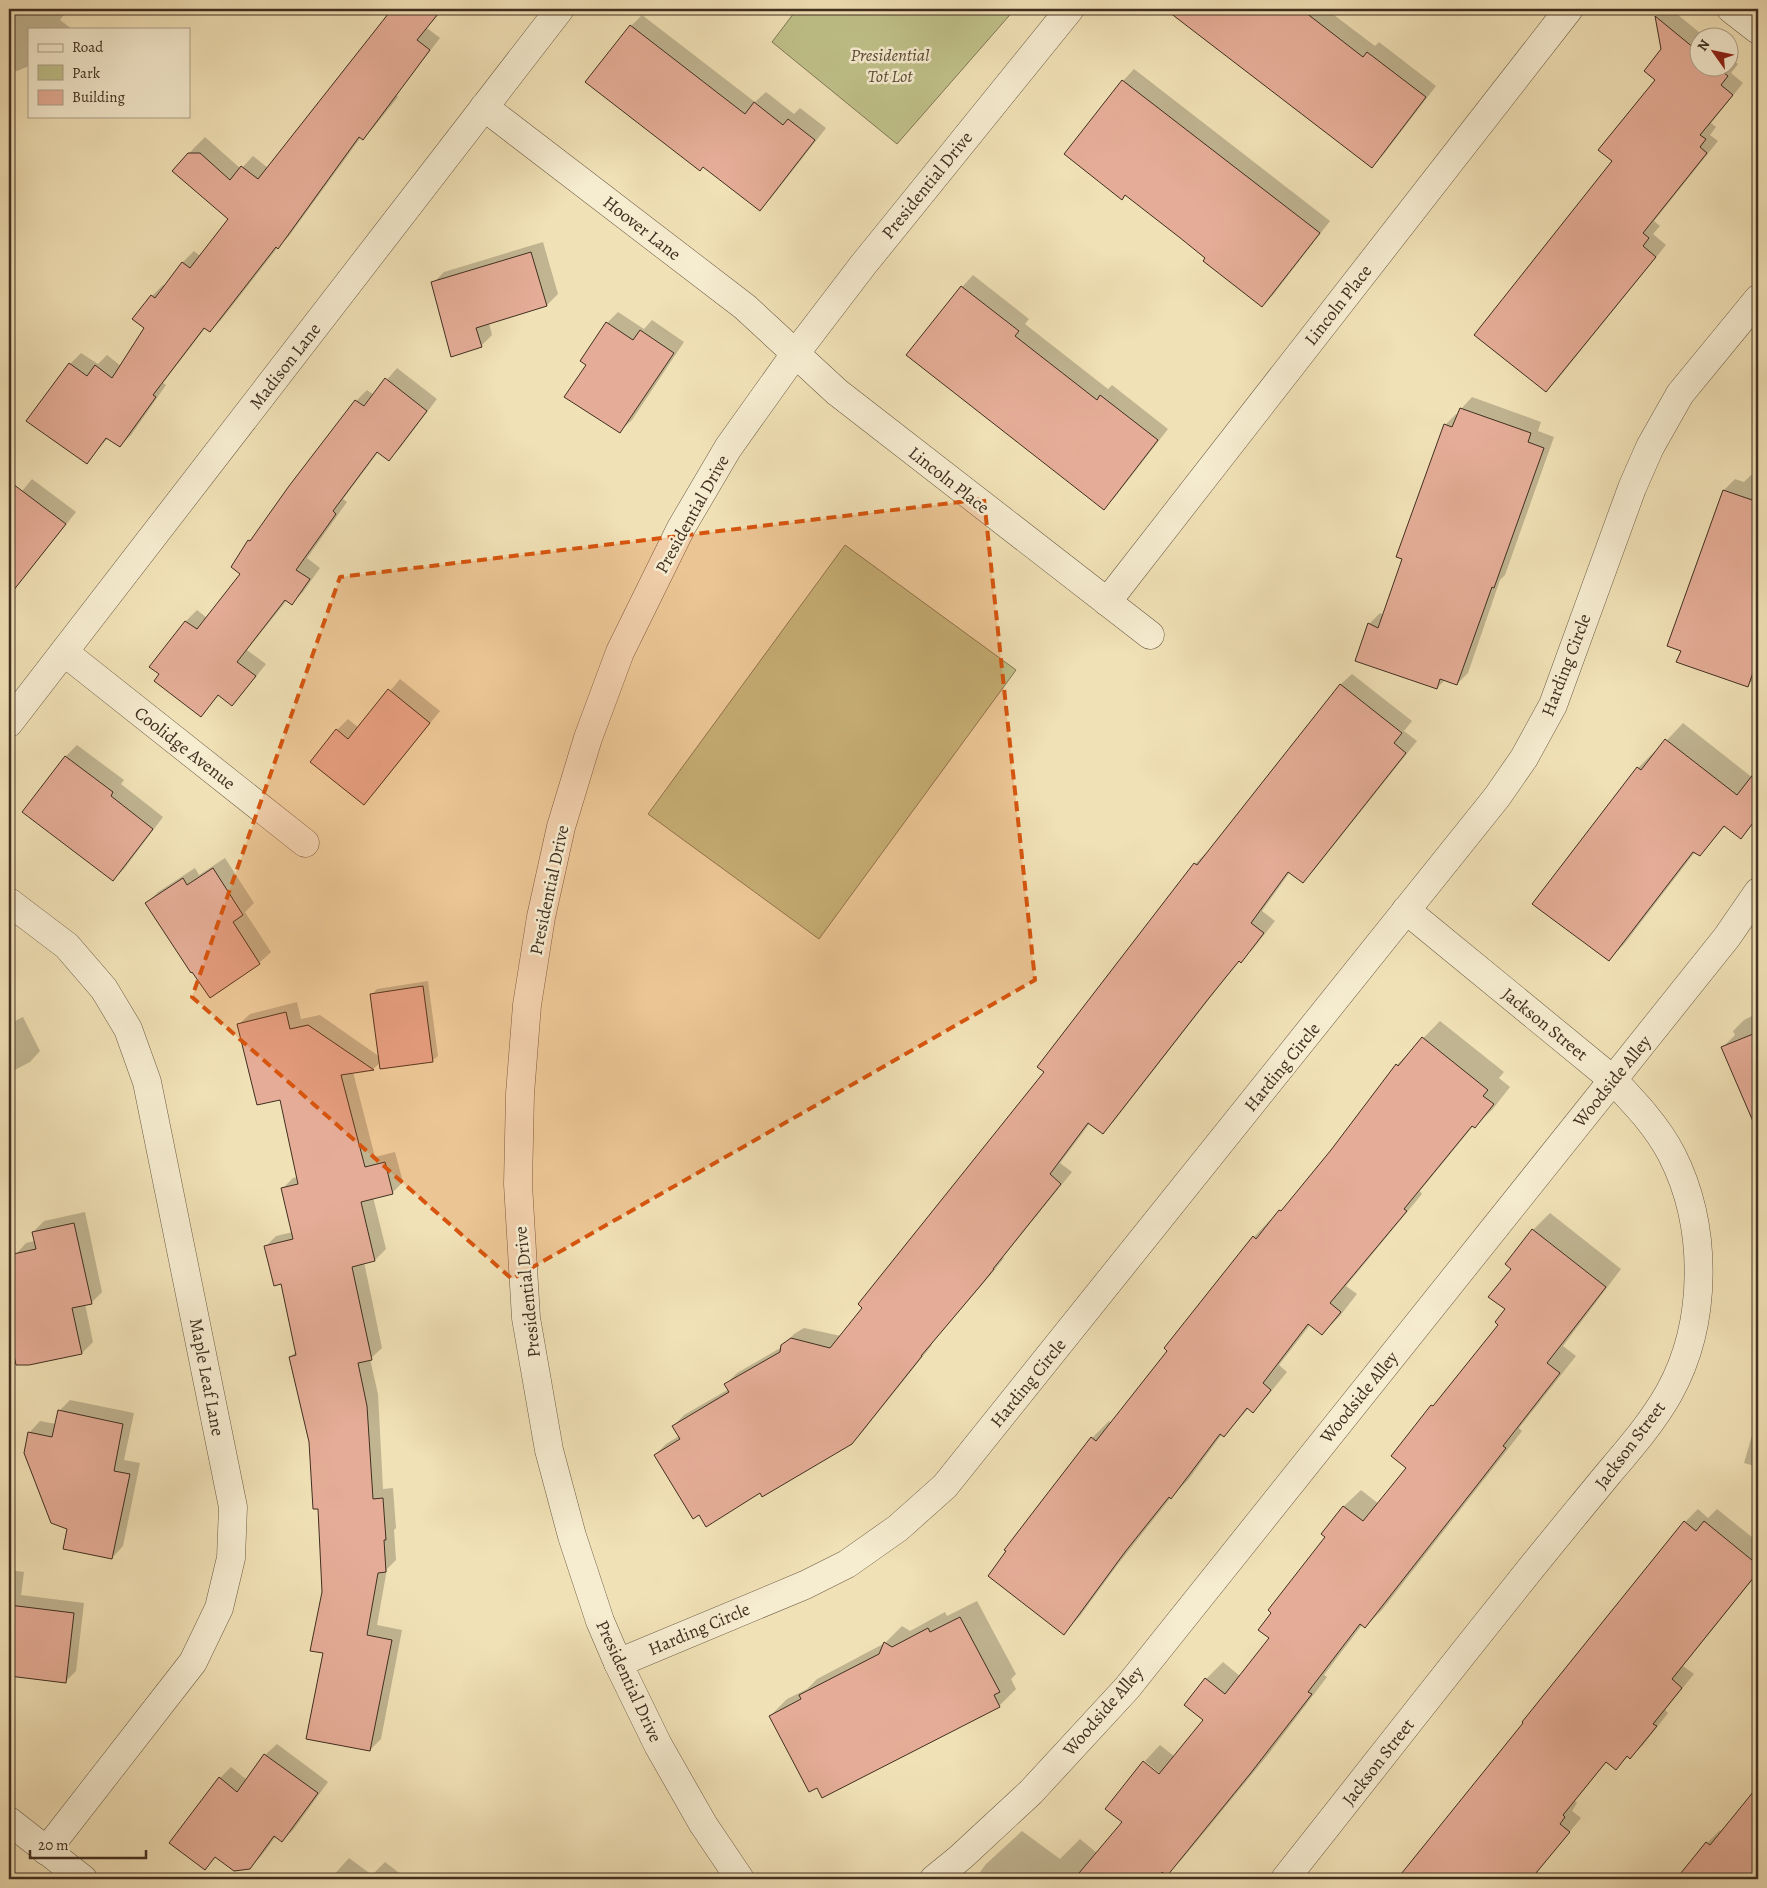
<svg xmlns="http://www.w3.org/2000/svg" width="1767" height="1888" font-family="Alegreya,serif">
<rect width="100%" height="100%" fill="#f1e1b6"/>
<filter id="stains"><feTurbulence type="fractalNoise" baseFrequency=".004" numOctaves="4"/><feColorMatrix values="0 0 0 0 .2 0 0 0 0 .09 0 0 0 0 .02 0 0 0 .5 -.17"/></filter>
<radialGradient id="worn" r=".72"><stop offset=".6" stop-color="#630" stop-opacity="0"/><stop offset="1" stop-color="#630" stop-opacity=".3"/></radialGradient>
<g fill="#c0c18a" stroke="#807855">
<path d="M 797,9 L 1015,9 L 897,144 L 772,42 Z"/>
<path d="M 845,545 L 1016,670 L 819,939 L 648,814 Z"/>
</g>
<g fill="#0003">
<path d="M 9,9 L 68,9 L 60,20 L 72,29 L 29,29 L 29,66 L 17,71 L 9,69 Z"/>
<path d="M 393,9 L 443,9 L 427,28 L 440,38 L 396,95 L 398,97 L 374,127 L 363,138 L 361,137 L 289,236 L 278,247 L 221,320 L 210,331 L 206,327 L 163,383 L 166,385 L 131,435 L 120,446 L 108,438 L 86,463 L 28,421 L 70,364 L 81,353 L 98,364 L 107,355 L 121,366 L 146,328 L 134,319 L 152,296 L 163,285 L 165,286 L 183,262 L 194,251 L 200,256 L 229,219 L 174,171 L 194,148 L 205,137 L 241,169 L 253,156 L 268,168 Z"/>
<path d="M 713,9 L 724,9 L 719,13 Z"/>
<path d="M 1179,9 L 1326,9 L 1375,46 L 1379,42 L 1436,86 L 1383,155 L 1372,166 L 1175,15 Z"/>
<path d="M 1664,9 L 1671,9 L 1706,38 L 1700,38 L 1700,68 L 1730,68 L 1730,57 L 1738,64 L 1731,73 L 1743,83 L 1711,123 L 1716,127 L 1710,135 L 1718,141 L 1654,221 L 1660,226 L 1653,234 L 1666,245 L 1557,380 L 1546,391 L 1613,161 L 1657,79 L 1662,50 L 1656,16 Z"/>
<path d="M 642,15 L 755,102 L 766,92 L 794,114 L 800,108 L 826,128 L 771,198 L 760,209 L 631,26 Z"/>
<path d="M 1134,69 L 1330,221 L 1273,295 L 1262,306 L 1207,257 L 1126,194 L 1122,198 L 1066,154 L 1123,81 Z"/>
<path d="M 543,242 L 558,294 L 547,305 L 489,323 L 492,335 L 481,346 L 433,283 L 444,272 Z"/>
<path d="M 973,275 L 1029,319 L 1025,324 L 1108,389 L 1112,385 L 1168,429 L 1115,497 L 1104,508 L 908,355 L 962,287 Z"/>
<path d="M 618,312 L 644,329 L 652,320 L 684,342 L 632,420 L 620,431 L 588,365 L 607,323 Z"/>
<path d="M 397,368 L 437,399 L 400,448 L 389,459 L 379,451 L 343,499 L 347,502 L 307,558 L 320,568 L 303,592 L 292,603 L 287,600 L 247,650 L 266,664 L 243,693 L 232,704 L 219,695 L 201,715 L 161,674 L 151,667 L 186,621 L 197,610 L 207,618 L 242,573 L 249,541 L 258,533 L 356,401 L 367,390 L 374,395 Z"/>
<path d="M 1472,397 L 1541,422 L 1538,431 L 1554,437 L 1505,575 L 1500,580 L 1468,673 L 1457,684 L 1445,680 L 1437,688 L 1369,624 L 1380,613 L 1384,615 L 1445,425 L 1456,414 L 1458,415 L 1461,409 Z"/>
<path d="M 1751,475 L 1758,477 L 1758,675 L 1747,686 L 1683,650 L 1724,490 L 1735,479 L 1744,482 Z"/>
<path d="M 32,479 L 76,512 L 25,576 L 9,591 L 9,507 Z"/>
<path d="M 1352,674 L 1412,721 L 1404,731 L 1417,741 L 1314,870 L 1303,881 L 1290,872 L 1262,911 L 1275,921 L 1252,950 L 1240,960 L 1220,985 L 1114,1121 L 1102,1133 L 1090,1123 L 1060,1163 L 1072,1172 L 1003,1257 L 1004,1258 L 992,1273 L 931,1344 L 932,1345 L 863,1431 L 852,1443 L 655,1455 L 666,1444 L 679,1436 L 673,1426 L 684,1415 L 729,1389 L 726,1384 L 737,1373 L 782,1347 L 794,1334 L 804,1328 L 841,1336 L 1046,1072 L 1195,864 L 1206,853 L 1208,854 L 1340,685 Z"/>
<path d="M 400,679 L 440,711 L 375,792 L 364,804 L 337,730 L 348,719 L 359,728 Z"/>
<path d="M 1683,723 L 1758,782 L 1758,819 L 1741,837 L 1726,825 L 1699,855 L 1695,852 L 1625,943 L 1609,960 L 1638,768 L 1655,751 L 1656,752 Z"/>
<path d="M 77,745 L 124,780 L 121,784 L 163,817 L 124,869 L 113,880 L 23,812 L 66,756 Z"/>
<path d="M 225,858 L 254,903 L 245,912 L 271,952 L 259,963 L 147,903 L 158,892 L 195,868 L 199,875 Z"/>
<path d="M 428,981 L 438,1056 L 432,1061 L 381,1062 L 373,1069 L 353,1072 L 375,1157 L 395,1152 L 403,1182 L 392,1193 L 373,1197 L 386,1249 L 375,1260 L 364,1262 L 382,1348 L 370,1359 L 378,1394 L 383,1489 L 393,1488 L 396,1528 L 394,1530 L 396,1560 L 387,1569 L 377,1625 L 402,1630 L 381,1739 L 370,1750 L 324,1592 L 319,1508 L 310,1442 L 290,1357 L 297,1351 L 281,1283 L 265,1247 L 276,1236 L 293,1232 L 282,1189 L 293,1178 L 298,1177 L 281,1098 L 239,1024 L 250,1014 L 297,1002 L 301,1019 L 320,1015 L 380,1057 L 372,994 L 377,989 Z"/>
<path d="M 1758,1013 L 1758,1127 L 1723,1047 L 1735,1035 L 1733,1031 L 1744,1020 Z"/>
<path d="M 23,1017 L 40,1051 L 30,1062 L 9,1073 L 9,1024 Z"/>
<path d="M 1440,1021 L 1504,1072 L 1499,1078 L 1510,1087 L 1492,1110 L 1475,1126 L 1474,1125 L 1420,1191 L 1422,1194 L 1346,1286 L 1357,1294 L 1339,1317 L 1322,1334 L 1310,1325 L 1279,1365 L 1287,1372 L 1269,1394 L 1253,1411 L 1249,1408 L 1224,1436 L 1222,1434 L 1188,1480 L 1172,1496 L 1118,1564 L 1080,1616 L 1064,1633 L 1048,1494 L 1092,1438 L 1109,1421 L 1112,1423 L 1169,1351 L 1254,1237 L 1270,1220 L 1272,1222 L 1292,1200 L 1332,1151 L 1397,1065 Z"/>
<path d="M 9,1083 L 13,1092 L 9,1096 Z"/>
<path d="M 85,1212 L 102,1292 L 91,1303 L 85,1304 L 93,1342 L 82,1353 L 17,1364 L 9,1326 L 9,1307 L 13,1302 L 9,1281 L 9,1263 L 15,1255 L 26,1243 L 35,1241 L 33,1232 L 44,1221 Z"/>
<path d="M 1550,1213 L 1621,1269 L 1563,1346 L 1576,1356 L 1519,1428 L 1522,1431 L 1382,1610 L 1365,1627 L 1362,1625 L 1324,1675 L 1327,1677 L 1267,1756 L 1183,1858 L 1167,1874 L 1164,1872 L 1158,1879 L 975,1879 L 986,1864 L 1022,1831 L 1060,1859 L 1080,1839 L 1097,1853 L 1163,1779 L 1165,1778 L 1145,1761 L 1160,1745 L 1175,1757 L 1205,1720 L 1186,1705 L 1206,1679 L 1223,1662 L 1240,1676 L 1271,1638 L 1327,1537 L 1323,1534 L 1344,1506 L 1361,1490 L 1379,1504 L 1407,1467 L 1393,1456 L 1500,1324 L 1506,1309 L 1513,1269 L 1507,1264 L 1533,1230 Z"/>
<path d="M 70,1400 L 134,1413 L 124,1460 L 140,1463 L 123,1546 L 112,1558 L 68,1528 L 29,1433 L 40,1421 L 56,1424 L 59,1411 Z"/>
<path d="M 1758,1415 L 1758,1467 L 1744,1463 Z"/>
<path d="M 1698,1509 L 1708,1518 L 1717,1509 L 1758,1542 L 1758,1573 L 1683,1666 L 1694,1674 L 1665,1710 L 1668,1713 L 1643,1745 L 1630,1757 L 1628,1756 L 1616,1768 L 1607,1761 L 1575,1801 L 1577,1803 L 1572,1811 L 1581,1818 L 1534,1876 L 1538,1879 L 1399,1879 L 1525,1723 L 1523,1722 L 1685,1522 Z"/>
<path d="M 9,1570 L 24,1572 L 21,1595 L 84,1603 L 76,1671 L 65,1682 L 9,1675 Z"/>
<path d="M 977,1601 L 1016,1674 L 1011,1679 L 1016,1689 L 999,1706 L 770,1716 L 787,1699 L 807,1689 L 817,1679 L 885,1643 L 902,1626 L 910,1631 L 945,1612 L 947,1616 Z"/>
<path d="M 277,1744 L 328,1782 L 293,1830 L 282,1841 L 276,1836 L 261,1856 L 249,1868 L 216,1857 L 204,1868 L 220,1778 L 231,1767 L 247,1780 L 265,1755 Z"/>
<path d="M 1758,1788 L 1758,1879 L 1677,1879 L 1707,1843 L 1720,1830 L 1722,1832 Z"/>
<path d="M 349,1858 L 372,1875 L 385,1862 L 407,1879 L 330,1879 Z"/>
</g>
<g fill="#e5ad97" stroke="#402f20">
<path d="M 392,9 L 442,9 L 417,40 L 430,50 L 363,140 L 359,137 L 278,249 L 276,247 L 210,332 L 204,328 L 153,395 L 156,397 L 120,447 L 106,438 L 87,464 L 26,421 L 69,363 L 87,376 L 95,365 L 112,378 L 144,328 L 132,319 L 151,295 L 155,298 L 182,262 L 190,268 L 228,219 L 172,171 L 188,153 L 200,153 L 230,180 L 241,166 L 258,179 Z"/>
<path d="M 1165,9 L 1301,9 L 1363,57 L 1367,52 L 1426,97 L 1372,168 Z"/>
<path d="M 1655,16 L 1700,53 L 1700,68 L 1718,68 L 1728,76 L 1721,85 L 1733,95 L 1700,135 L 1706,139 L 1700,147 L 1707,153 L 1643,233 L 1649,238 L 1643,246 L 1656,257 L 1546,392 L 1474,335 L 1612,161 L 1598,150 L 1655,80 L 1644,71 L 1661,49 Z"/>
<path d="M 630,25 L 745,114 L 754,102 L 783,125 L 788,119 L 815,140 L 760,211 L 703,167 L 700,171 L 585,82 Z"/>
<path d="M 1122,80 L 1320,233 L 1262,307 L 1203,261 L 1205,258 L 1179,237 L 1125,195 L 1122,200 L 1064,154 Z"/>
<path d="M 531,252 L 547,306 L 476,328 L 482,347 L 451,357 L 431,282 Z"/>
<path d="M 961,286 L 1019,331 L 1015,336 L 1097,400 L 1100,395 L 1158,440 L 1104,510 L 906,355 Z"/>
<path d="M 606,322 L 633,340 L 640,330 L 674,353 L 620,433 L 564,397 L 586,365 L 580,361 Z"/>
<path d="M 385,378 L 427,411 L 389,461 L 377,452 L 333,511 L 336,514 L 296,570 L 310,579 L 292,605 L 285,600 L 237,662 L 256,676 L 232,706 L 218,695 L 201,717 L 154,681 L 159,674 L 149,667 L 185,621 L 197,629 L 240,574 L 231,567 L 248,540 L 250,541 L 289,486 L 355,400 L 364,406 Z"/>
<path d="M 1460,408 L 1531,433 L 1528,442 L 1544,448 L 1494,588 L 1492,587 L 1457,685 L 1440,679 L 1437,689 L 1355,661 L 1368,623 L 1378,628 L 1402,559 L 1396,557 L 1444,424 L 1452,427 Z"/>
<path d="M 9,481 L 66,524 L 9,596 Z"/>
<path d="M 1723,490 L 1758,502 L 1758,658 L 1748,687 L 1676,662 L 1681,651 L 1667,646 Z"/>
<path d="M 1340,684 L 1402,733 L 1394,743 L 1406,753 L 1303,883 L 1288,872 L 1251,923 L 1264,933 L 1241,963 L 1239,961 L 1209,998 L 1103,1134 L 1088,1123 L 1050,1174 L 1061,1184 L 993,1269 L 994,1269 L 981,1285 L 921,1356 L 922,1356 L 852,1444 L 762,1497 L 760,1493 L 706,1527 L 699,1515 L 693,1519 L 654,1455 L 680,1439 L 672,1426 L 729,1392 L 724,1384 L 780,1352 L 781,1345 L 791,1338 L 830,1348 L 862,1308 L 858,1304 L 1044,1072 L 1037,1067 L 1194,863 L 1197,865 Z"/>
<path d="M 388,689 L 430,723 L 364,805 L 310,762 L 336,729 L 348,739 Z"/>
<path d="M 1665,739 L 1737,795 L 1758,768 L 1758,816 L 1741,839 L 1724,826 L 1700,856 L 1693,852 L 1609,961 L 1532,904 L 1637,767 L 1641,770 Z"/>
<path d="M 65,756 L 113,792 L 111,796 L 153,829 L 113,881 L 22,812 Z"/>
<path d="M 213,868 L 243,915 L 233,922 L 260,964 L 210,998 L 192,972 L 191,973 L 145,903 L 183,878 L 187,885 Z"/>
<path d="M 423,986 L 433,1062 L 380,1069 L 370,994 Z"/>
<path d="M 286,1012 L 290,1029 L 308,1025 L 374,1070 L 341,1075 L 365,1167 L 385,1162 L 393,1194 L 361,1202 L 375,1261 L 352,1267 L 372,1360 L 358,1363 L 367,1406 L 373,1499 L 383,1498 L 386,1540 L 384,1540 L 386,1572 L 378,1573 L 367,1635 L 392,1640 L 370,1751 L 306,1739 L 323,1653 L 310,1651 L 322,1592 L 318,1509 L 313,1509 L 309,1442 L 289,1357 L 296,1355 L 281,1284 L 274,1286 L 264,1246 L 293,1239 L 281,1188 L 298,1184 L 280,1100 L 257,1105 L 237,1024 Z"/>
<path d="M 1758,1032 L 1758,1133 L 1721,1047 Z"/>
<path d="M 1422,1037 L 1488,1090 L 1483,1096 L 1494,1104 L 1475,1128 L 1472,1126 L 1404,1209 L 1407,1211 L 1330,1303 L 1341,1312 L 1322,1335 L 1308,1324 L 1263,1383 L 1271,1390 L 1253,1413 L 1247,1408 L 1224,1437 L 1220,1434 L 1171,1499 L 1169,1497 L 1125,1552 L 1064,1635 L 988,1576 L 1006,1551 L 1004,1550 L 1047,1494 L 1091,1437 L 1096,1441 L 1167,1351 L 1164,1348 L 1253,1236 L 1256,1239 L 1279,1210 L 1281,1211 L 1331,1150 L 1396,1064 L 1398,1066 Z"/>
<path d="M 74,1223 L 92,1304 L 72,1308 L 82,1354 L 29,1365 L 16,1365 L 9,1332 L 9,1255 L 36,1249 L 32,1232 Z"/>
<path d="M 1532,1229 L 1606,1287 L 1547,1363 L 1560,1373 L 1503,1446 L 1506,1448 L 1478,1484 L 1365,1628 L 1360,1624 L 1308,1692 L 1312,1694 L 1250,1774 L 1167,1876 L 1162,1872 L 1158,1879 L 1074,1879 L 1122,1822 L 1105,1809 L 1143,1761 L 1159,1774 L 1203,1720 L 1184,1705 L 1205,1678 L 1225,1694 L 1269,1638 L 1258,1630 L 1271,1613 L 1268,1610 L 1325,1537 L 1321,1534 L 1343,1506 L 1363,1521 L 1406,1468 L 1391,1456 L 1431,1405 L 1433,1406 L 1498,1325 L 1495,1322 L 1505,1309 L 1488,1297 L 1511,1269 L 1505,1264 Z"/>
<path d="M 58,1410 L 123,1424 L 114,1471 L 130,1474 L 112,1559 L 63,1549 L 67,1529 L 51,1523 L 24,1453 L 28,1432 L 52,1437 Z"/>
<path d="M 1684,1521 L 1696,1531 L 1704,1521 L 1758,1565 L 1758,1572 L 1672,1679 L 1682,1688 L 1653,1724 L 1657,1726 L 1630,1759 L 1627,1756 L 1616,1770 L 1606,1762 L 1563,1815 L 1565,1817 L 1560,1824 L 1570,1832 L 1531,1879 L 1397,1879 L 1523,1723 L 1522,1722 Z"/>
<path d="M 9,1605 L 74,1613 L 66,1683 L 9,1676 Z"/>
<path d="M 960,1617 L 1000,1692 L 994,1695 L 1000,1707 L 822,1798 L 817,1788 L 809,1792 L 769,1716 L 801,1699 L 799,1695 L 879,1654 L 884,1642 L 892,1647 L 928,1628 L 930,1632 Z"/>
<path d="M 264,1754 L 318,1793 L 282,1842 L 274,1836 L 250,1869 L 234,1871 L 215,1857 L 205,1870 L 169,1843 L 219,1777 L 237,1792 Z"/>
<path d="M 1758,1786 L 1758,1879 L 1676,1879 L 1706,1842 L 1710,1845 Z"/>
</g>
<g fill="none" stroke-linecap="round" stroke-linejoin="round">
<g stroke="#6c5c46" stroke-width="29">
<g id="minor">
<path d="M 1731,9 L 1758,30"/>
<path d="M 484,107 L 745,307 L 837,392 L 1150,635"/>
<path d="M 1107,602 L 1569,9"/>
<path d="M 64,652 L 305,843"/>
<path d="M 9,723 L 560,9"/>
<path d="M 9,902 L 67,946 L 104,989 L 128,1029 L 147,1082 L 233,1507 L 231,1558 L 219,1608 L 193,1662 L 46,1851"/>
<path d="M 618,1663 L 805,1585 L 847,1564 L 898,1528 L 945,1486 L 1497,797 L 1524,758 L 1553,705 L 1632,488 L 1650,447 L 1680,394 L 1758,299"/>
<path d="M 9,1821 L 83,1879"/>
<path d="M 740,1879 L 703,1824 L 658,1745 L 618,1663 L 600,1621 L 572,1536 L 549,1450 L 526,1318 L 518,1184 L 520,1094 L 527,1005 L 541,917 L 561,827 L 588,738 L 620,652 L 681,528 L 728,448 L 795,354 L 863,265 L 1070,9"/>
<path d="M 934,1879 L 961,1857 L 1031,1792 L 1127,1688 L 1727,937 L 1758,892"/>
<path d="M 1285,1879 C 1362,1782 1438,1684 1516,1587 C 1546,1549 1577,1512 1608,1474 C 1630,1448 1652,1423 1669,1393 C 1708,1323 1708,1226 1672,1155 C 1657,1126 1635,1103 1612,1079 L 1406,910"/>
</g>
</g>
<use href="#minor" stroke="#f6ecd0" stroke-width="28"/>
</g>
<path fill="#d7550e" fill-opacity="0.2" stroke="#d7550e" stroke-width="4" stroke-dasharray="10 6" stroke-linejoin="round" d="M 984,499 L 1035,980 L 512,1279 L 192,997 L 340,577 Z"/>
<g text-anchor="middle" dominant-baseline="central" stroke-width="5" stroke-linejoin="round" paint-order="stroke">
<g font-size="18" font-style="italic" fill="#5a4c35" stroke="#f6ecd0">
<text x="890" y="55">Presidential<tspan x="890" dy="21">Tot Lot</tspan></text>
</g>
<g font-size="18" fill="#402f20" stroke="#f6ecd0">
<text transform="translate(927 185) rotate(-51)">Presidential Drive</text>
<text transform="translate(642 228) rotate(38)">Hoover Lane</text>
<text transform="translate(1338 305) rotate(-52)">Lincoln Place</text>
<text transform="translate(285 366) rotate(-52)">Madison Lane</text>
<text transform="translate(949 480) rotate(38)">Lincoln Place</text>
<text transform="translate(692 514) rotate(-61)">Presidential Drive</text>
<text transform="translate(1566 665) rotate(-69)">Harding Circle</text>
<text transform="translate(185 748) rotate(38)">Coolidge Avenue</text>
<text transform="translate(549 890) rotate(-78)">Presidential Drive</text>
<text transform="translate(1545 1024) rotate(39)">Jackson Street</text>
<text transform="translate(1282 1067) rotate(-51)">Harding Circle</text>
<text transform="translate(1612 1081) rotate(-51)">Woodside Alley</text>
<text transform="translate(527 1292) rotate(-96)">Presidential Drive</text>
<text transform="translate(207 1377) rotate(79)">Maple Leaf Lane</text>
<text transform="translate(1028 1383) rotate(-51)">Harding Circle</text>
<text transform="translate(1359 1397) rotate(-51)">Woodside Alley</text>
<text transform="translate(1630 1445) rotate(-53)">Jackson Street</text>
<text transform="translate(699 1629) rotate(-23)">Harding Circle</text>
<text transform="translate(629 1681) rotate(65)">Presidential Drive</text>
<text transform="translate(1103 1711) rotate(-49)">Woodside Alley</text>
<text transform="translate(1378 1762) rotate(-52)">Jackson Street</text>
</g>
</g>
<rect width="1767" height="1888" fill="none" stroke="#f1e1b6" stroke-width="30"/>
<rect x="10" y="10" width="1747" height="1868" fill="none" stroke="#402f20" stroke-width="2.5"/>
<rect x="15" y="15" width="1737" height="1858" fill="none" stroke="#402f20"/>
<rect x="28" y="28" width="162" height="90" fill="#f6ecd0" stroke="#ada08a"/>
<rect x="38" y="44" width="25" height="8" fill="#f6ecd0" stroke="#ada08a"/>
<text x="72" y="52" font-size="15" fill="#402f20">Road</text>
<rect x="38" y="65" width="25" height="15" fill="#c0c18a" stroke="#ada08a"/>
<text x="72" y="78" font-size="15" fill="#402f20">Park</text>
<rect x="38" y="90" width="25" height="15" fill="#e5ad97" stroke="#ada08a"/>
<text x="72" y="102" font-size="15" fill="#402f20">Building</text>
<g transform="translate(1714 52) rotate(303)"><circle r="24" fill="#f6ecd0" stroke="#ada08a"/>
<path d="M0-4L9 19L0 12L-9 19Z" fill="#8f2418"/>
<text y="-8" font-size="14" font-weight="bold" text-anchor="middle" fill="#402f20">N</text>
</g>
<path d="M30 1850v8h116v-8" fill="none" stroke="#402f20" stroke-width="2.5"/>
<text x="38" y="1850" font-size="15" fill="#402f20" stroke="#f6ecd0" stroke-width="4" paint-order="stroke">20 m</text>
<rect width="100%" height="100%" filter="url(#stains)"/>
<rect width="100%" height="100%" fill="url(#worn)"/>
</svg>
